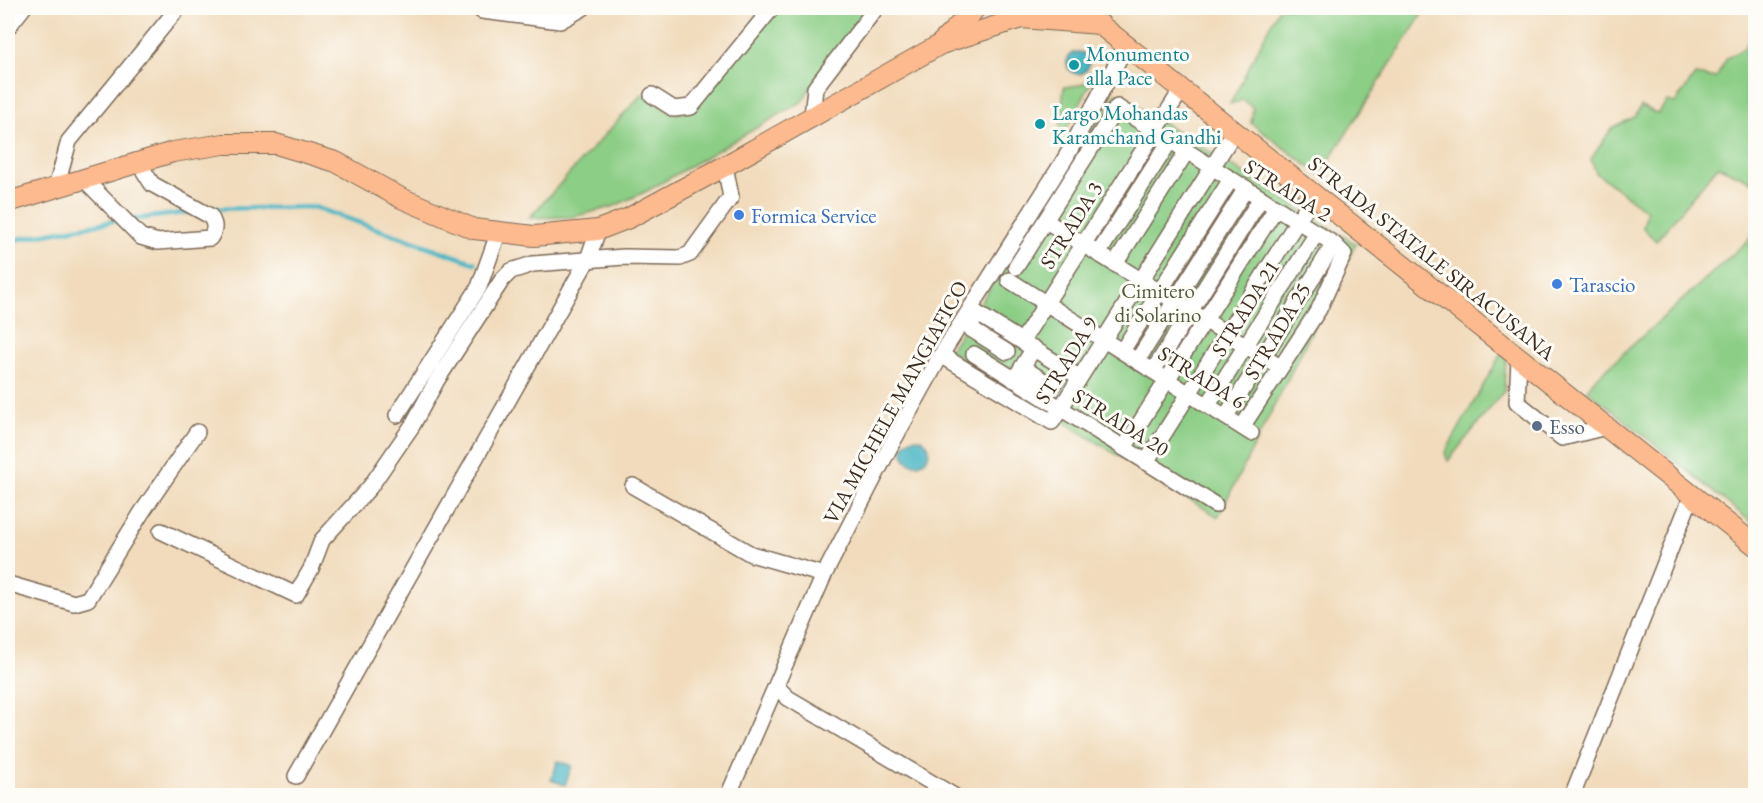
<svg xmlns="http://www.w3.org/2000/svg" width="1763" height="803" font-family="'EB Garamond',serif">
<rect width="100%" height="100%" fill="#fdfcf7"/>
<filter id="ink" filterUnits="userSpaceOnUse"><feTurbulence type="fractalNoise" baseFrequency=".0167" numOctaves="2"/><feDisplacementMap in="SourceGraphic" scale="12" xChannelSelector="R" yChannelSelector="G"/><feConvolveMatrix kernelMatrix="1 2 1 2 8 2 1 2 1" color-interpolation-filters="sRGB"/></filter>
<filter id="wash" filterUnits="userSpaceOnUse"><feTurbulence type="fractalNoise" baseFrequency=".008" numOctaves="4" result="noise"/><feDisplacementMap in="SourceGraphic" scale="24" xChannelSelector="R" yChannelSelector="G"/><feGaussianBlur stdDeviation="1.35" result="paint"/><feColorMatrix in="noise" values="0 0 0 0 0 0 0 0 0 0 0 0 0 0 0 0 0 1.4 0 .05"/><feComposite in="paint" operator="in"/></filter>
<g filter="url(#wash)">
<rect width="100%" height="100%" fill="#f1dbbc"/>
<g fill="#8cce86" stroke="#647c52" stroke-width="1.5">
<path d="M 777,8 L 872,8 L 811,86 L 803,101 L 647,191 L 612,207 L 572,217 L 529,218 L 642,94 L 670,112 L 679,114 Z"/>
<path d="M 992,8 L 1017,8 L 1013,11 L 979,18 Z"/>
<path d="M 1279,8 L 1426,8 L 1320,175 L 1251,123 L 1253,108 L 1243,100 L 1230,104 Z"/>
<path d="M 1755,33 L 1755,183 L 1718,166 L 1656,241 L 1643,228 L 1647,211 L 1596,173 L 1591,159 L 1612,128 L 1635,117 L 1641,106 L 1658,114 L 1667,101 L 1675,103 L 1695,75 L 1716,78 L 1727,58 L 1744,48 Z"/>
<path d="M 1093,79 L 1067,128 L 1060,127 L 1064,87 L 1080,85 Z"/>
<path d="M 1116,93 L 1356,244 L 1218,517 L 949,351 Z"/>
<path d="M 1755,234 L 1755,525 L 1587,390 L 1593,381 Z"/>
<path d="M 1501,354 L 1506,358 L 1504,391 L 1448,461 L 1445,453 Z"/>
</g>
<g fill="#48b6c4" stroke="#427071" stroke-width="1.5">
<circle cx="1078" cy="63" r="11"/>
<circle cx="916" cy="451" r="13"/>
<path d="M 558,761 L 572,766 L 565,785 L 551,780 Z"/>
</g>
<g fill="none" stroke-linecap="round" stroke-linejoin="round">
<g stroke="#48b6c4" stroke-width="4.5">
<path d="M 205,209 L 314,207 L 475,263"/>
<path d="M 128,220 L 191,212"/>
<path d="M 8,241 L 120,220"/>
</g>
</g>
</g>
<g filter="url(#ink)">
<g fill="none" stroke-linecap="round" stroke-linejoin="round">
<g stroke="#7b6855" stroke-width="18">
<g id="minor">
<path d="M 478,8 L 482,11 L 560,21 L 583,8"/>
<path d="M 8,27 L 23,8"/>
<path d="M 652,95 L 674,109 L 691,107 L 772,8"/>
<path d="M 812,116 L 815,88 L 876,8"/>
<path d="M 84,179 L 141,237 L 158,242 L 210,238 C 216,229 215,224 210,216 L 152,184 L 138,162"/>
<path d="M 56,188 L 69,141 L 178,8"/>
<path d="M 1046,221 L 1280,367"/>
<path d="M 1098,254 L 1170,141"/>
<path d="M 1115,264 L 1187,151"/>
<path d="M 1016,267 L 1117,107 L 1334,244 L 1344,254 L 1319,309 L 1242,427"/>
<path d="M 1009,280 L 1251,433"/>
<path d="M 1022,341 L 1182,89"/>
<path d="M 1122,351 L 1231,179"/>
<path d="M 1007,352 L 969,328 L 978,314 L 1079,377"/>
<path d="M 974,354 L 1215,505"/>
<path d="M 941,355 L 1052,422 L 1235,131"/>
<path d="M 1519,359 L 1517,402 L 1562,438 L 1606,427"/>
<path d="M 1137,361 L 1246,188"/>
<path d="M 1022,367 L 1052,386"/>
<path d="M 1153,371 L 1261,198"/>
<path d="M 1014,380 L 1034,348"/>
<path d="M 1044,398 L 1064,367"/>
<path d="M 1208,405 L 1317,233"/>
<path d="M 397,415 L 479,287 L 498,234"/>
<path d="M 1226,416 L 1334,244"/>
<path d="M 1124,448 L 1276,208"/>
<path d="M 1146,462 L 1314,195"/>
<path d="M 633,486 L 751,554 L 824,575"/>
<path d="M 161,531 L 296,595 L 311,569 L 322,540 L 370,487 L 412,426 L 437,380 L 502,280 L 511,271 L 533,264 L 624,257 L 680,258 L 690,254 L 731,197 L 725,166"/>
<path d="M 8,584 L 74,603 L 88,599 L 142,512 L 197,432"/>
<path d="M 777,687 L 788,698 L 954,796"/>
<path d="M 296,776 L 588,259 L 598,230"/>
<path d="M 728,796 L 824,575 L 891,445 L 941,355 L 1066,157 L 1127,44"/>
<path d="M 1572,796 L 1692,495"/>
</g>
</g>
<g stroke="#7b6855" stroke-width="22">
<g id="major">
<path d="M 1079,8 L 1756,546"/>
<path d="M 942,42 L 976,8"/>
<path d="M 8,202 L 173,152 L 224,144 L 276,144 L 336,162 L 401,198 L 474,229 L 534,236 L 598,230 L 629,218 L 725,166 L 941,44 L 1021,18 L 1100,24"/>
</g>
</g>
<use href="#minor" stroke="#fff" stroke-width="15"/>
<use href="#major" stroke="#fcba8e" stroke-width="20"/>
</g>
</g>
<g fill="#0f9aa8" stroke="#fdfcf7" stroke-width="2">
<circle cx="1074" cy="65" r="6"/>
<circle cx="1040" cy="124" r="6"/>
</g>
<g fill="#3f7fe0" stroke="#fdfcf7" stroke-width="2">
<circle cx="739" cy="215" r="6"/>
<circle cx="1557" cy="284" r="6"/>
</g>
<circle fill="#5c6f8a" stroke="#fdfcf7" stroke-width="2" cx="1537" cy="426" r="6"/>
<g text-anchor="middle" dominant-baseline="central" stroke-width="6" stroke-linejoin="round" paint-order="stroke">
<g font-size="21" fill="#0d838f" stroke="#fdfcf7" text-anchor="start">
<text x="1086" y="53">Monumento<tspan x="1086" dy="24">alla Pace</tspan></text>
<text x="1052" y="112">Largo Mohandas<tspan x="1052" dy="24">Karamchand Gandhi</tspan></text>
</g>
<g font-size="21" fill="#3b2a1e" stroke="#fdfcf7">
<text transform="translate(1288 190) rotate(32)">STRADA 2</text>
<text transform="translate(1071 225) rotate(-58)">STRADA 3</text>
<text transform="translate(1432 258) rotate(39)">STRADA STATALE SIRACUSANA</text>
<text transform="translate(1245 308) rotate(-58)">STRADA 21</text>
<text transform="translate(1277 331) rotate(-59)">STRADA 25</text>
<text transform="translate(1066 360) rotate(-58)">STRADA 9</text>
<text transform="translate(1202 377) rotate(32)">STRADA 6</text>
<text transform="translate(895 402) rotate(-61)">VIA MICHELE MANGIAFICO</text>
<text transform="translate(1121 422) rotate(32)">STRADA 20</text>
</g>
<g font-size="21" fill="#366cbe" stroke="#fdfcf7" text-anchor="start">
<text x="751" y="215">Formica Service</text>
<text x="1569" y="284">Tarascio</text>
</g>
<g font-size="21" fill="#535b3d" stroke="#fdfcf7">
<text x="1158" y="290">Cimitero<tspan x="1158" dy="24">di Solarino</tspan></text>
</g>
<g font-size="21" fill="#4e5e75" stroke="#fdfcf7" text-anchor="start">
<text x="1549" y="426">Esso</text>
</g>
</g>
<rect width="1763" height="803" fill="none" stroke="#fdfcf7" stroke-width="30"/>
</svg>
